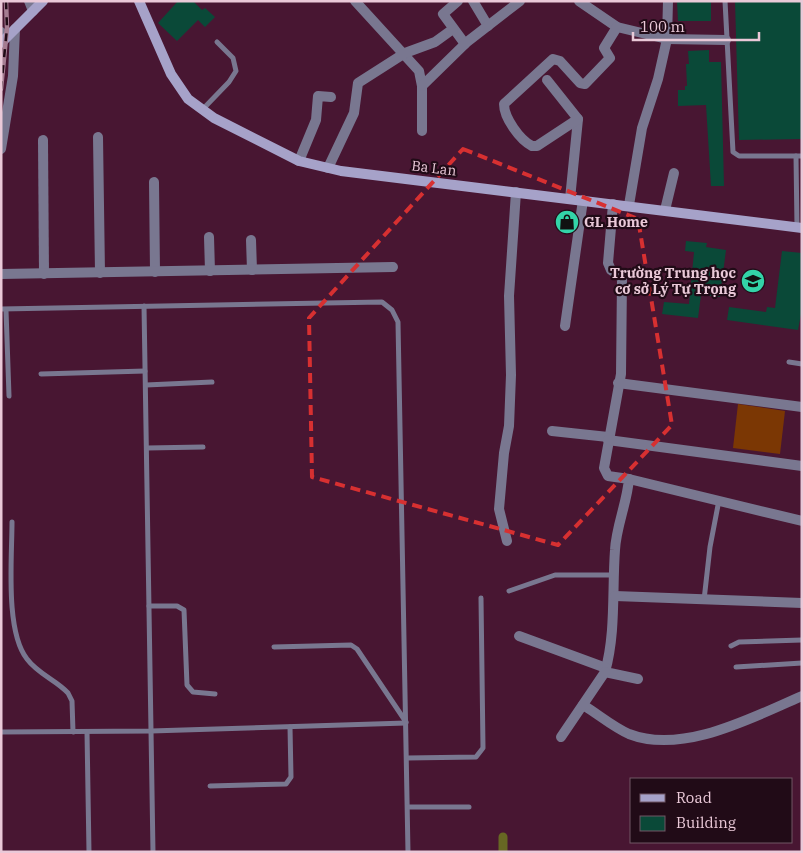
<svg xmlns="http://www.w3.org/2000/svg" width="803" height="853" font-family="'IBM Plex Serif',serif">
<rect width="100%" height="100%" fill="#481632"/>
<path fill="#7b3704" d="M 738,404 L 785,411 L 780,454 L 733,448 Z"/>
<g fill="none" stroke-linecap="round" stroke-linejoin="round">
<path stroke="#676723" stroke-width="9" d="M 503,837 L 503,852"/>
</g>
<g fill="#0a4938">
<path d="M 178,1 L 193,1 L 202,10 L 205,8 L 215,17 L 205,27 L 198,20 L 177,41 L 158,23 Z"/>
<path d="M 677,1 L 711,1 L 711,21 L 678,21 Z"/>
<path d="M 735,1 L 802,1 L 802,139 L 739,140 Z"/>
<path d="M 709,50 L 709,62 L 721,62 L 724,186 L 711,186 L 706,105 L 678,106 L 678,90 L 685,90 L 685,86 L 687,86 L 686,64 L 689,64 L 688,51 Z"/>
<path d="M 686,241 L 707,243 L 706,247 L 726,250 L 720,297 L 701,295 L 698,318 L 662,314 L 664,302 L 689,304 L 694,252 L 685,251 Z"/>
<path d="M 782,251 L 802,253 L 802,309 L 798,330 L 727,320 L 729,307 L 766,312 L 767,307 L 775,308 Z"/>
</g>
<g fill="none" stroke-linecap="round" stroke-linejoin="round">
<g stroke="#797790" stroke-width="5">
<path d="M 725,1 L 733,152 L 739,156 L 802,156"/>
<path d="M 202,110 L 229,82 L 236,71 L 233,58 L 217,42"/>
<path d="M 796,156 L 797,227"/>
<path d="M 144,306 L 153,852"/>
<path d="M 1,309 L 382,302 L 392,310 L 398,322 L 408,852"/>
<path d="M 6,310 L 9,396"/>
<path d="M 789,362 L 802,364"/>
<path d="M 41,374 L 145,371"/>
<path d="M 146,385 L 212,382"/>
<path d="M 147,448 L 203,447"/>
<path d="M 12,522 C 12,558 5,631 27,659 C 38,674 56,680 68,693 L 72,701 L 73,732"/>
<path d="M 509,591 L 555,575 L 613,575"/>
<path d="M 704,600 L 710,547 L 719,500"/>
<path d="M 149,606 L 177,606 L 184,610 L 187,685 L 193,692 L 215,694"/>
<path d="M 731,646 L 739,642 L 802,640"/>
<path d="M 274,647 L 351,645 L 357,649 L 406,722"/>
<path d="M 736,667 L 802,663"/>
<path d="M 1,732 L 151,731 L 406,723"/>
<path d="M 87,732 L 89,852"/>
<path d="M 407,758 L 476,757 L 483,748 L 481,598"/>
<path d="M 210,786 L 286,784 L 291,777 L 290,727"/>
<path d="M 408,807 L 469,807"/>
</g>
<g stroke="#797790" stroke-width="10">
<path d="M 29,1 L 33,11"/>
<path d="M 355,1 L 419,71 L 422,86 L 422,131"/>
<path d="M 458,1 L 443,14 L 465,44"/>
<path d="M 473,1 L 488,26"/>
<path d="M 579,1 L 617,27 L 667,39 L 726,40"/>
<path d="M 1,32 L 1,34"/>
<path d="M 547,80 L 578,119 L 570,199"/>
<path d="M 422,86 L 467,42 L 520,1"/>
<path d="M 578,119 L 537,146 L 532,146 C 520,140 504,118 504,104 L 553,59 L 560,61 L 580,83 L 585,84 L 610,58 L 604,48 L 617,27"/>
<path d="M 98,137 L 100,273"/>
<path d="M 43,140 L 44,274"/>
<path d="M 1,149 L 13,76 L 15,29"/>
<path d="M 299,161 L 316,120 L 318,96 L 331,97"/>
<path d="M 328,168 L 354,113 L 358,83 L 405,53 L 435,42 L 453,29"/>
<path d="M 154,182 L 155,272"/>
<path d="M 613,204 L 608,263 L 611,270 L 622,278 L 621,374 L 604,468 L 608,476 L 629,479 C 627,503 616,527 615,550 C 612,590 616,633 605,672 L 638,679"/>
<path d="M 629,205 L 642,128 L 658,79 L 667,39 L 668,1"/>
<path d="M 665,210 L 674,173"/>
<path d="M 209,237 L 210,271"/>
<path d="M 251,240 L 252,270"/>
<path d="M 1,274 L 393,267"/>
<path d="M 565,326 L 583,200"/>
<path d="M 618,383 L 802,407"/>
<path d="M 552,431 L 608,437"/>
<path d="M 608,440 L 802,466"/>
<path d="M 629,479 L 802,521"/>
<path d="M 507,541 L 499,509 L 504,453 L 509,426 L 511,375 L 509,296 L 516,192"/>
<path d="M 615,596 L 802,603"/>
<path d="M 519,636 L 606,668"/>
<path d="M 583,705 C 598,714 613,727 629,734 C 683,755 753,717 802,696"/>
<path d="M 561,737 L 605,672"/>
</g>
<g stroke="#a6a2c9" stroke-width="10">
<path d="M 139,1 L 171,74 L 188,99 L 214,118 L 299,161 L 341,171 L 802,228"/>
<path d="M 1,43 L 43,1"/>
</g>
<g stroke="#a57d92" stroke-width="4.5">
<path id="rail" d="M 1,89 L 7,28 L 6,1"/>
</g>
<use href="#rail" stroke="#210b17" stroke-width="2.5" stroke-dasharray="8" stroke-linecap="butt"/>
</g>
<path fill="none" stroke="#d73031" stroke-width="4" stroke-dasharray="10 6" stroke-linejoin="round" d="M 463,149 L 638,219 L 672,425 L 558,545 L 312,477 L 309,318 Z"/>
<defs>
<g id="shop-disc" transform="scale(1.25)"><circle r="9.5" fill="#33d4a8" stroke="#210b17"/><path d="M-5-2.5h2.3a2.7 3.5 0 0 1 5.4 0H5L5.5 6h-11ZM-1.5-2.5h3a1.5 2.3 0 0 0-3 0Z" fill="#111"/></g>
<g id="school-disc" transform="scale(1.25)"><circle r="9.5" fill="#33d4a8" stroke="#210b17"/><path d="M0-5L7-2L0 1L-7-2ZM-4 1L0 2.5L4 1V4Q0 6-4 4Z" fill="#111"/></g>
</defs>
<g fill-rule="evenodd">
<use href="#shop-disc" x="567" y="222"/>
<use href="#school-disc" x="753" y="281"/>
</g>
<g text-anchor="middle" dominant-baseline="central" stroke-width="4.5" stroke-linejoin="round" paint-order="stroke">
<g font-size="14" fill="#eac9d8" stroke="#210b17">
<text transform="translate(434 168) rotate(7)">Ba Lan</text>
</g>
<g font-size="14" font-weight="bold" fill="#eac9d8" stroke="#210b17" text-anchor="start">
<text x="584" y="222">GL Home</text>
<text x="736" y="273" text-anchor="end">Trường Trung học<tspan x="736" dy="16">cơ sở Lý Tự Trọng</tspan></text>
</g>
</g>
<rect width="803" height="853" fill="none" stroke="#eac9d8" stroke-width="5"/>
<rect x="630" y="778" width="162" height="65" fill="#210b17" stroke="#715764"/>
<rect x="640" y="794" width="25" height="8" fill="#a6a2c9" stroke="#715764"/>
<text x="676" y="803" font-size="15" fill="#eac9d8">Road</text>
<rect x="640" y="816" width="25" height="15" fill="#0a4938" stroke="#715764"/>
<text x="676" y="828" font-size="15" fill="#eac9d8">Building</text>
<path d="M633 32v8h126v-8" fill="none" stroke="#eac9d8" stroke-width="2.5"/>
<text x="640" y="32" font-size="15" fill="#eac9d8" stroke="#210b17" stroke-width="4" paint-order="stroke">100 m</text>
</svg>
